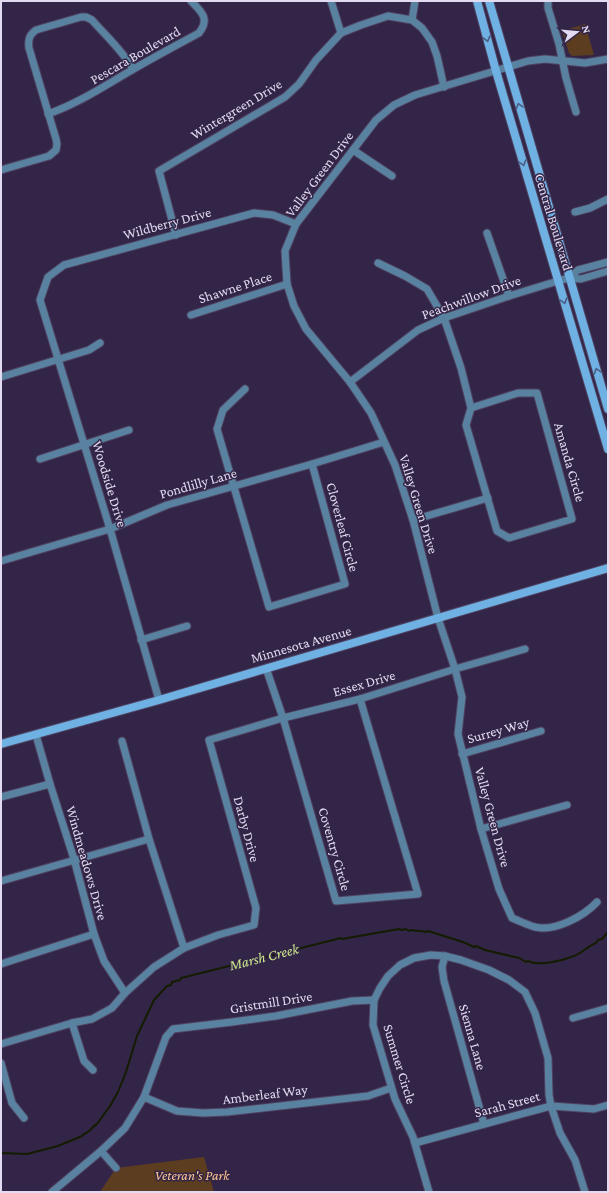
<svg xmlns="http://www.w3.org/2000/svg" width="609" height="1193" font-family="'Crimson Pro',serif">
<rect width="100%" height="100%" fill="#332547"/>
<g fill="#5c3d20">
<path d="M 585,24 L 594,55 L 572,56 L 569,53 L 562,31 Z"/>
<path d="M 204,1157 L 214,1192 L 100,1192 L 116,1168 Z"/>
</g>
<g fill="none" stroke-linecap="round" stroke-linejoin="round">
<path stroke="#141c00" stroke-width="2" d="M 1,1153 L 27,1154 L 58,1146 L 82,1136 C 84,1133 86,1134 89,1131 C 92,1129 93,1126 97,1124 L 110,1106 L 118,1092 L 126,1072 L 137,1036 L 154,1000 L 167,986 L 171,985 L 172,982 L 180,980 L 181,978 L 341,938 L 342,939 L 399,929 L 401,930 L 406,929 L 409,931 L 412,930 C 417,932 421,930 426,932 L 428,931 L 463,942 L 474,947 L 476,946 L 485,950 L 519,958 L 526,962 L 528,961 C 539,967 564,960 574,956 C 582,953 588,946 596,943 L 598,940 L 602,939 L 608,932"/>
<g stroke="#4f4262" stroke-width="9">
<g id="street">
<path d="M 331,1 L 341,33"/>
<path d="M 548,1 L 548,8 L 559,44 L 566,78 L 576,112"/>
<path d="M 412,20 L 415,1"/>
<path d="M 48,114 C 79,103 104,86 132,70 C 154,57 177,45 199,33 C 210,19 202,12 191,1"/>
<path d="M 353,150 L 392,176"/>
<path d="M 1,170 L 49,156 L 56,150 L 57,144 L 56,139 L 29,48 C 28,40 29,35 36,30 L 81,17 L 86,17 L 92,20 C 106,36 122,50 133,69"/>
<path d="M 575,212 L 590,208 L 608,199"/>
<path d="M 487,233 L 509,296"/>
<path d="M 176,235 L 159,171 L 285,97 L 299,84 L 316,60 L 341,33 L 361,25 L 388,16 L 412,20 L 422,28 L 432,42 L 437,56 L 444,87"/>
<path d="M 378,263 L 405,276 L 427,289 L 444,318 L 461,368 L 471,408 L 466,425 L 497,531 L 509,538 L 572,519 L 537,393 L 518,393 L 471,408"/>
<path d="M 569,278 L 578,270 L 608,262"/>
<path d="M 191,315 L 287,284"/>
<path d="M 1,377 L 89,350 L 100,343"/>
<path d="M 350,382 L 418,330 L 444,318 L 509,296 L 558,281 L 569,278 L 581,279 L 608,271"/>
<path d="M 245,389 L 223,410 L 217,429 L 269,607 L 345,584 L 312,464"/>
<path d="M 40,459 L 129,430"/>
<path d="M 413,520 L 488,498"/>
<path d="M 1,561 L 110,529 L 167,505 L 312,464 L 384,442"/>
<path d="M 141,640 L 187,626"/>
<path d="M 266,668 L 283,718 L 336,901 L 418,894 L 360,699"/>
<path d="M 159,700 L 110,529 L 40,300 L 48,277 L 64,265 L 254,213 L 273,215 L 296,224"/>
<path d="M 36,735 L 50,784 L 74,859 L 94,934 L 104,961 L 125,993"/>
<path d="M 122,741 L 149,839 L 184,948"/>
<path d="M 462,754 L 541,731"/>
<path d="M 1,797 L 50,784"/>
<path d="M 481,829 L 567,805"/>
<path d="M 1,881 L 149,839"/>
<path d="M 597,902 C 584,916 555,932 535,927 C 527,925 520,921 512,918 L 499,889 L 481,829 L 458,734 L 462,697 L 455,669 L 438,618 L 413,520 L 395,465 L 371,413 L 350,382 L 306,329 L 294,306 L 287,284 L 285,251 L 296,224 L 376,120 L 394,105 L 415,95 L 528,61 L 545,59 L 585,63 L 608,59"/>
<path d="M 445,956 L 442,967 L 444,981 L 484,1124"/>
<path d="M 1,964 L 94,934"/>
<path d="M 573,1018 L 608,1008"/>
<path d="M 72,1023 L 84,1061 L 93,1070"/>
<path d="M 1,1044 L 72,1023 L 92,1019 L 112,1008 L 125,993 L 154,967 L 184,948 L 218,935 L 254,925 L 256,908 L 209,740 L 283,718 L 360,699 L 455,669 L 525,649"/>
<path d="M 1,1063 L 12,1103 L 24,1118"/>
<path d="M 144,1097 L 177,1111 L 203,1113 L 227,1112 L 368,1096 L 391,1088"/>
<path d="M 415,1143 L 551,1106 L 594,1109 L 608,1105"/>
<path d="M 101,1151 L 116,1168"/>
<path d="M 52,1192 L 101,1151 L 125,1128 L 144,1097 L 166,1037 L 173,1029 L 232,1022 L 276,1016 L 352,1001 L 374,1000"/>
<path d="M 429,1192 L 413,1137 L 395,1099 L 373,1025 L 374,1000 L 380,988 L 388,976 L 400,965 L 414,958 L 431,955 L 445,956 L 461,960 L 489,970 L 509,980 L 525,992 L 535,1013 L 548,1058 L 549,1095 L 551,1106 L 560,1133 L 575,1160 L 585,1192"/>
</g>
</g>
<g stroke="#4f4262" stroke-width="10">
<g id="secondary">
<path d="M 477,1 L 496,71 L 608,449"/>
<path d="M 489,1 L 608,409"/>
<path d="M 1,744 L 159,700 L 608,568"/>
</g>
</g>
<use href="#street" stroke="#5982a1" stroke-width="7"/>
<use href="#secondary" stroke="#6fb1e3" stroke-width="8"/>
</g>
<defs><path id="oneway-chevron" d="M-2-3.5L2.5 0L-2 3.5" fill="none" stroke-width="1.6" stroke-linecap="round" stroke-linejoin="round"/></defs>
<g stroke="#4b5d85">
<use href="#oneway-chevron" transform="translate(487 39) rotate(75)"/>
<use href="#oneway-chevron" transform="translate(519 106) rotate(-106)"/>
<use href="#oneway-chevron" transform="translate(523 163) rotate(73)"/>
<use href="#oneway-chevron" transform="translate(564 301) rotate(74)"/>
<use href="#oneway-chevron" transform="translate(597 371) rotate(-107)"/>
</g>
<g text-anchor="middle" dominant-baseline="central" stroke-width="3" stroke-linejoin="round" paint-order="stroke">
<g font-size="14" fill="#e3dbf1" stroke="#332547">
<text transform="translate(135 55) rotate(-30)">Pescara Boulevard</text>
<text transform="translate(236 109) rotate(-31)">Wintergreen Drive</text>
<text transform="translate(319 174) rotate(-53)">Valley Green Drive</text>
<text transform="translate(554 222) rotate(73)">Central Boulevard</text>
<text transform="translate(167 223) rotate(-15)">Wildberry Drive</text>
<text transform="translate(235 287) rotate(-18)">Shawne Place</text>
<text transform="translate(471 297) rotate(-20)">Peachwillow Drive</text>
<text transform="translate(570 462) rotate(74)">Amanda Circle</text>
<text transform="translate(198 483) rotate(-16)">Pondlilly Lane</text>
<text transform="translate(110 484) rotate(73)">Woodside Drive</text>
<text transform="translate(419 504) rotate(73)">Valley Green Drive</text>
<text transform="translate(343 527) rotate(75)">Cloverleaf Circle</text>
<text transform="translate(301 644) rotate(-16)">Minnesota Avenue</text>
<text transform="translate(364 683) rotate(-16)">Essex Drive</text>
<text transform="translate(498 730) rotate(-16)">Surrey Way</text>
<text transform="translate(493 817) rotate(75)">Valley Green Drive</text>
<text transform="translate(247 829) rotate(75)">Darby Drive</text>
<text transform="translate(335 849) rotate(74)">Coventry Circle</text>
<text transform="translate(87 863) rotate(74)">Windmeadows Drive</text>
<text transform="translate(271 1002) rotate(-9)">Gristmill Drive</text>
<text transform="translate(473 1037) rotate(74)">Sienna Lane</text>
<text transform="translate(400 1064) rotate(73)">Summer Circle</text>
<text transform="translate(265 1094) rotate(-7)">Amberleaf Way</text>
<text transform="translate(507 1104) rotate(-15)">Sarah Street</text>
</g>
<g font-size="14" font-style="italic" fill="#fec592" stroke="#332547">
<text x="192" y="1175">Veteran's Park</text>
</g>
<g font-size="15" font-style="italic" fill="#cbe58d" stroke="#332547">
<text transform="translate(264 957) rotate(-14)">Marsh Creek</text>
</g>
</g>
<rect width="609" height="1193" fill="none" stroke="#e3dbf1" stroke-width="4"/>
<g transform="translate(577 32) rotate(74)" stroke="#332547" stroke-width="3" paint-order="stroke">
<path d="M0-3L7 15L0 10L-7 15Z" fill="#e3dbf1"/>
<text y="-6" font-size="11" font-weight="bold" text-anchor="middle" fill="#e3dbf1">N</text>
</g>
</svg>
